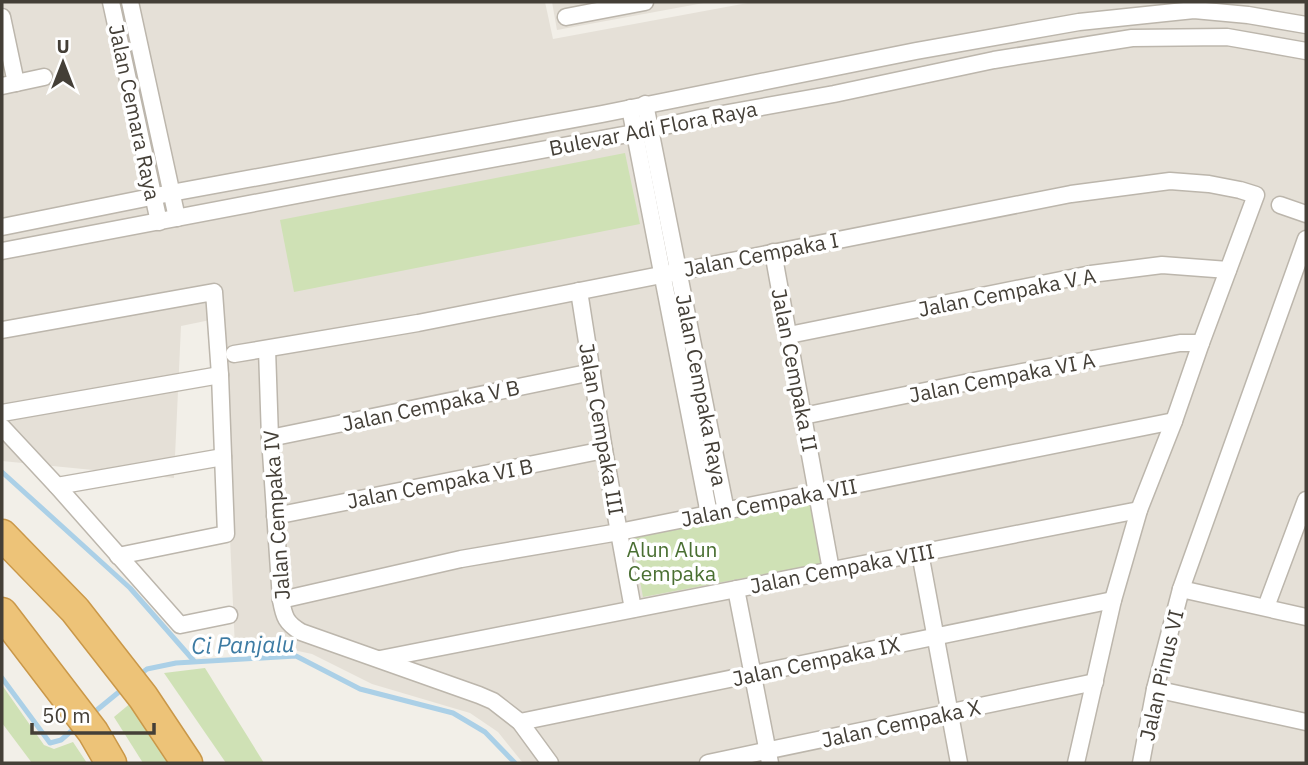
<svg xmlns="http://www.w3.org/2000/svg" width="1308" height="765" font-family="'IBM Plex Sans',sans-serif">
<rect width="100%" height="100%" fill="#f2efe8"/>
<g fill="#e5e0d7">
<path d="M 2,2 L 545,2 L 553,39 L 753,2 L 1306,2 L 1306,763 L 523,763 L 498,732 L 470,713 L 372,684 L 312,654 L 284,648 L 235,648 L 220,318 L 181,326 L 174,478 L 2,461 Z"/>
<path d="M 552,2 L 709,2 L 557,30 Z"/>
</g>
<g fill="#cfe1b5">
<path d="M 625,153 L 640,224 L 294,292 L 280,220 Z"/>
<path d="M 812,504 L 824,563 L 643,597 L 632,538 Z"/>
<path d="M 205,668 L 264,763 L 226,763 L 164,673 Z"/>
<path d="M 2,685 L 44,745 L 54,749 L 73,742 L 87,763 L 32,763 L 2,723 Z"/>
<path d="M 132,702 L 172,763 L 143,763 L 114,717 Z"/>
</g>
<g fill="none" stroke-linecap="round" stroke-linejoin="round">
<g stroke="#abd0e7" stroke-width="5">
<path d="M 2,472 L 130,588 L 194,661"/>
<path d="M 138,676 L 147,669 L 176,663 L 296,656 L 360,689 L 453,713 L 485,732 L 515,763"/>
<path d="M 2,678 L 50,743 L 61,740 L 76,727"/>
<path d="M 92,714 L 125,687"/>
</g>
<g stroke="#bcb6ac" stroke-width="19">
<g id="street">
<path d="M 111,2 L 159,222"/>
<path d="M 130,2 L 177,218"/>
<path d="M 2,17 L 16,83"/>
<path d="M 566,17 L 645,2"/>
<path d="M 2,86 L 44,77"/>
<path d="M 645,104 L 726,511"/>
<path d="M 630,108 L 709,514"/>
<path d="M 1280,205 L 1306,214"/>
<path d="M 2,227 L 171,193 L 602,114 L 916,51 L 1079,22 L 1194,10 L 1248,15 L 1306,25"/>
<path d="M 2,251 L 339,187 L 634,133 L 700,118 L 834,94 L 994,60 L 1132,38 L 1227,37 L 1306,51"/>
<path d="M 773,252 L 831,570"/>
<path d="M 579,291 L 604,450 L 633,609"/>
<path d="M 2,330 L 214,292 L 220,375 L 226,534 L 118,556"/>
<path d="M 789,335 L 1091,274 L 1162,265 L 1228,270"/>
<path d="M 267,349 L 270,438 L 281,600 C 284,617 286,623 301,632 L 479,695 L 493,701 L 520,722 L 550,763"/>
<path d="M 234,354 L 418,323 L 1071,194 L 1170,181 L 1209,184 L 1240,190 L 1256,195 L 1201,343 L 1174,421 L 1139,510 L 1113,600 L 1076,763"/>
<path d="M 2,413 L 220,375"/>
<path d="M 803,416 L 979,380 L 1180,343 L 1201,343"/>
<path d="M 2,427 L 57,486 L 180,625 L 229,615"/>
<path d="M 270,438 L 592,372"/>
<path d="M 57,486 L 223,457"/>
<path d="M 275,516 L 604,450"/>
<path d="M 920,553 L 959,763"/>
<path d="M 736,589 L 770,763"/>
<path d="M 1181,589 L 1306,239"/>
<path d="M 281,600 L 461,559 L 619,532 L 1174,421"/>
<path d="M 1266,607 L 1306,500"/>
<path d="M 380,659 L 1139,510"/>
<path d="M 1155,689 L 1306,722"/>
<path d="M 520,722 L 1113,600"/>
<path d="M 708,763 L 1095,682"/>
<path d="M 1141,763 L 1155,689 L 1181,589 L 1306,617"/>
</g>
</g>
<g stroke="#ca9849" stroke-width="33">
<g id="highway">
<path d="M 2,535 L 75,610 L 143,697 L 187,763"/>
<path d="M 2,613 L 93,732 L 111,763"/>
</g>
</g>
<use href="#street" stroke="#fff" stroke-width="16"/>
<use href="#highway" stroke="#edc378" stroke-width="30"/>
</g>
<g text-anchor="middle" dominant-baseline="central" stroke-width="7" stroke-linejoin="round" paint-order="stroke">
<g font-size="21" fill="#443f37" stroke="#fff">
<text transform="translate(135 112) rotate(78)">Jalan Cemara Raya</text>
<text transform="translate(653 128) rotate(-11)">Bulevar Adi Flora Raya</text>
<text transform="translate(761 254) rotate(-11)">Jalan Cempaka I</text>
<text transform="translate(1007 292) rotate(-11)">Jalan Cempaka V A</text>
<text transform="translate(795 370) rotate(79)">Jalan Cempaka II</text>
<text transform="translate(1002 377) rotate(-11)">Jalan Cempaka VI A</text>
<text transform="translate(702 390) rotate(79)">Jalan Cempaka Raya</text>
<text transform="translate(431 405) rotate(-12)">Jalan Cempaka V B</text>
<text transform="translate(602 429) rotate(80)">Jalan Cempaka III</text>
<text transform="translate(440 483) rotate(-11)">Jalan Cempaka VI B</text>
<text transform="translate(769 502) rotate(-11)">Jalan Cempaka VII</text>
<text transform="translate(276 515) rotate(-94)">Jalan Cempaka IV</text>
<text transform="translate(842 568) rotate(-11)">Jalan Cempaka VIII</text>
<text transform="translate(816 661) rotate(-12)">Jalan Cempaka IX</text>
<text transform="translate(1161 675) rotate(-77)">Jalan Pinus VI</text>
<text transform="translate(901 723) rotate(-12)">Jalan Cempaka X</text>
</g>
<g font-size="21" fill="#4a6f32" stroke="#fff">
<text x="672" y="549">Alun Alun<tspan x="672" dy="24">Cempaka</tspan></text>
</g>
<g font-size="23" font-style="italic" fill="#3d7ba3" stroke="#fff">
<text transform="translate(243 644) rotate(-1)">Ci Panjalu</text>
</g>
</g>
<rect width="1308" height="765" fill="none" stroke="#443f37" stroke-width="7"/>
<g transform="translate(63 63)" stroke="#ffffff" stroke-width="5" paint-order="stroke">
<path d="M0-5L12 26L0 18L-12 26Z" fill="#443f37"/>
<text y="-10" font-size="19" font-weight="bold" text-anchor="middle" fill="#443f37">U</text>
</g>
<path d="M32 723v10h122v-10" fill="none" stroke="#443f37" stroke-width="3.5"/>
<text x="42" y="723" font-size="21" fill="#443f37" stroke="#ffffff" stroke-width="5" paint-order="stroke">50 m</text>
</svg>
